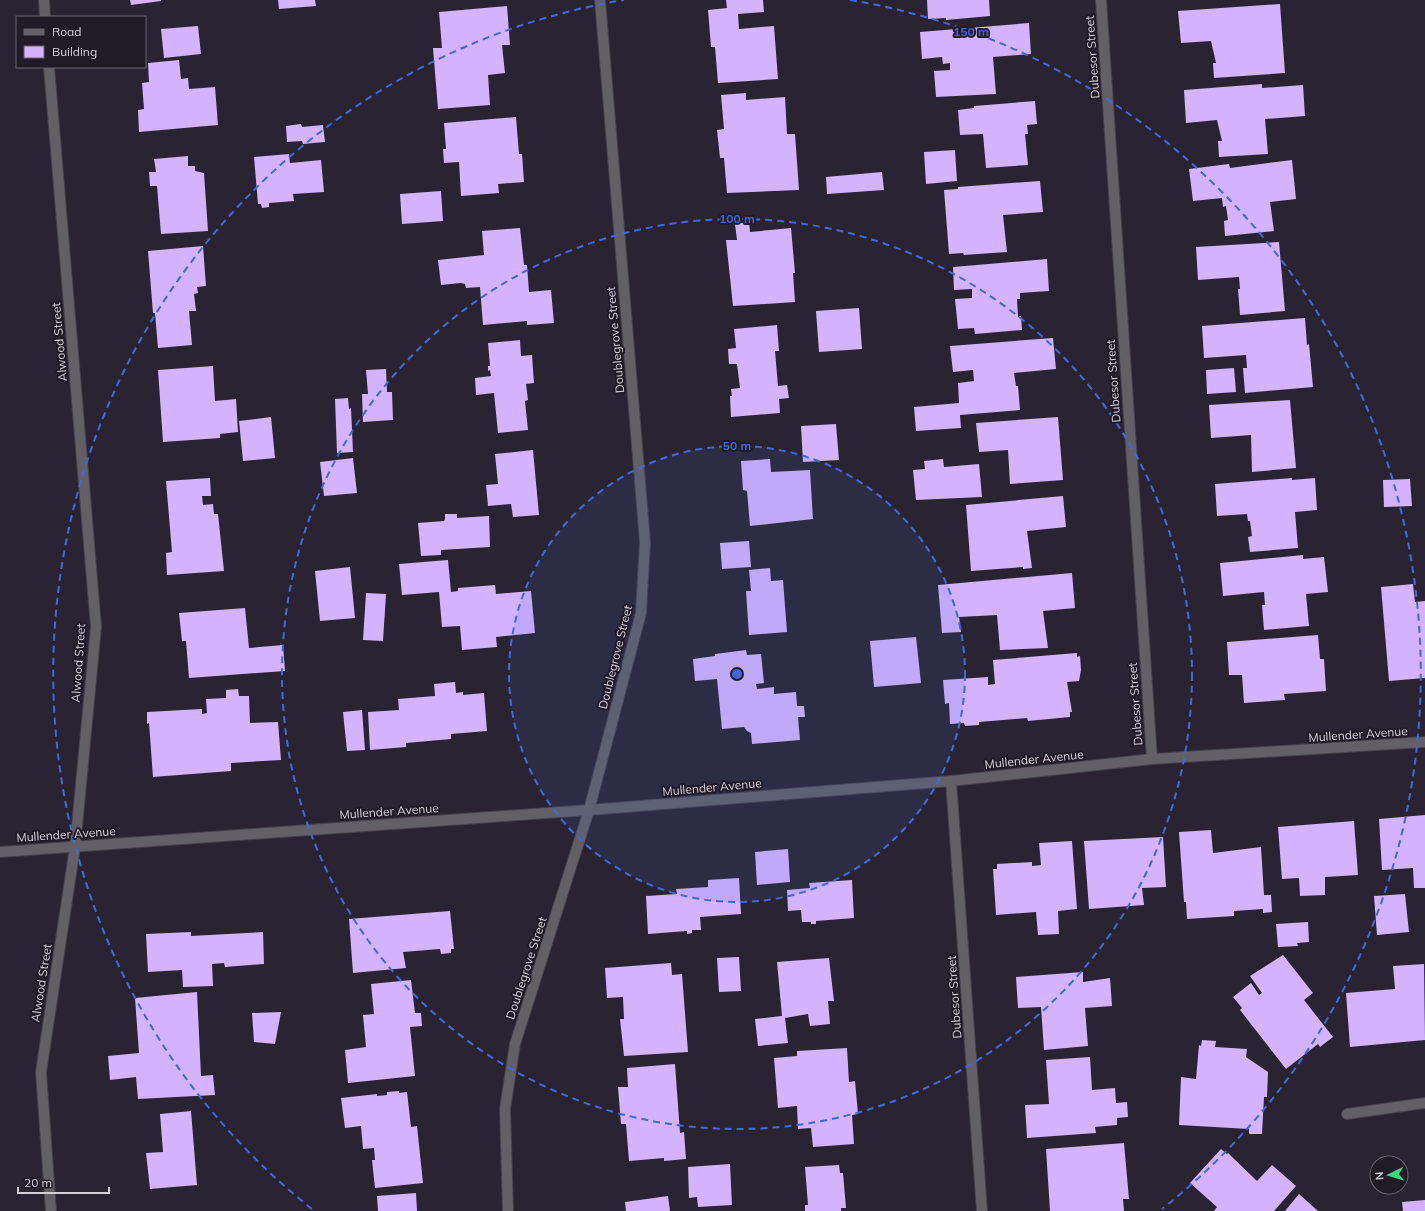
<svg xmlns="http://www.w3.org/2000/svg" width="1425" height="1211" font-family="Mulish,sans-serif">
<rect width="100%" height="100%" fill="#2a2432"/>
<g fill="#d3b2fe">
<path d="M 130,0 L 161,0 L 161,1 L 131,5 Z"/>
<path d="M 278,0 L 315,0 L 316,6 L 279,9 Z"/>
<path d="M 726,0 L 763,0 L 764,12 L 738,14 L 739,29 L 774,26 L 778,79 L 718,83 L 715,47 L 711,47 L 708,10 L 727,8 Z"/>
<path d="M 927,0 L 989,0 L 990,16 L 946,20 L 946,18 L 928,19 Z"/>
<path d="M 1280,4 L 1285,73 L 1214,78 L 1213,63 L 1216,63 L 1211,41 L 1181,43 L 1178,11 Z"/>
<path d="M 507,6 L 510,45 L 502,45 L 505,73 L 488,75 L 490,105 L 438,109 L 433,48 L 442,48 L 439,12 Z"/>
<path d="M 1029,23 L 1031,54 L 993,57 L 996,94 L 936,97 L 934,71 L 950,70 L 950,63 L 943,64 L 942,57 L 922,59 L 920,32 Z"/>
<path d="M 198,26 L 201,54 L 164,58 L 161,29 Z"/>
<path d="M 179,60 L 181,79 L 188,78 L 189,89 L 215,87 L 218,125 L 139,132 L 138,110 L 144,109 L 142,83 L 149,82 L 148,63 Z"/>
<path d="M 1262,84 L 1262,88 L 1303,85 L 1305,116 L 1265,119 L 1268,154 L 1219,157 L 1218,141 L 1222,141 L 1217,120 L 1186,123 L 1184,90 Z"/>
<path d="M 746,93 L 746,100 L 785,97 L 787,134 L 795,134 L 799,190 L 727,193 L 724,158 L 720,158 L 717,130 L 724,129 L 721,95 Z"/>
<path d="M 1035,101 L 1037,124 L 1027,125 L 1028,134 L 1025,134 L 1028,165 L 986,168 L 983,134 L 960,135 L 958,110 L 974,108 L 974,106 Z"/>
<path d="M 516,117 L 519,154 L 522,154 L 524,182 L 498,184 L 499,193 L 461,196 L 459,162 L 444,163 L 443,149 L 446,149 L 444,123 Z"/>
<path d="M 301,124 L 302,127 L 323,125 L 325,142 L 303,144 L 302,141 L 287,142 L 286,126 Z"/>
<path d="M 955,150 L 957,181 L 926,184 L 924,152 Z"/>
<path d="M 289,154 L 290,163 L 321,160 L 324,192 L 293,194 L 294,201 L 269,203 L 269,207 L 262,208 L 261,204 L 258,204 L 254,157 Z"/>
<path d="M 188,156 L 188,166 L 195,166 L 195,171 L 204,173 L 208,231 L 161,234 L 157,186 L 150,186 L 149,172 L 156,172 L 154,159 Z"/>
<path d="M 1292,160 L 1296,199 L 1270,202 L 1274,231 L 1225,236 L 1224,221 L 1228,220 L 1226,206 L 1223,207 L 1222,198 L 1193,201 L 1189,169 L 1229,164 L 1230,168 Z"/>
<path d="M 882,172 L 884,190 L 827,194 L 826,177 Z"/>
<path d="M 1040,181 L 1043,212 L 1003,215 L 1007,252 L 964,255 L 963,253 L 949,254 L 944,190 L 958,189 L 958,187 Z"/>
<path d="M 441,191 L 443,221 L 402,224 L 400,194 Z"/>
<path d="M 749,222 L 750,232 L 791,228 L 795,273 L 793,273 L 795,302 L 733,306 L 726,240 L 737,240 L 735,224 Z"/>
<path d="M 520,228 L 524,265 L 527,265 L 529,292 L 551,290 L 554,323 L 527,325 L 527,321 L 483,325 L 480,287 L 466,288 L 465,284 L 461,283 L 441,285 L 438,260 L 484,255 L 482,231 Z"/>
<path d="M 1279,242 L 1285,311 L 1240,315 L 1238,289 L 1240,289 L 1239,277 L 1198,280 L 1196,247 Z"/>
<path d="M 203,246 L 206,286 L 197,287 L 198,293 L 194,294 L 196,311 L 189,311 L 192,345 L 158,348 L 155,313 L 153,313 L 148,251 Z"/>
<path d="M 1047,259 L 1049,291 L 1020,293 L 1020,299 L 1017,299 L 1018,317 L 1021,316 L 1022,330 L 975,334 L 974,328 L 958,329 L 955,299 L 972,298 L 972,289 L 954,290 L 953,267 Z"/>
<path d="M 859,308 L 862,349 L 819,352 L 816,311 Z"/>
<path d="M 1305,318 L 1307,345 L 1309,344 L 1313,387 L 1245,393 L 1243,368 L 1247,368 L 1246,355 L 1204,358 L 1202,326 Z"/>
<path d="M 777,325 L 779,351 L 775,351 L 778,386 L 787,385 L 789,398 L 779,399 L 780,413 L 731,417 L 730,396 L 732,396 L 731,389 L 740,388 L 737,364 L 729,364 L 728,349 L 736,348 L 734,329 Z"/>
<path d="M 1053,338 L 1056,369 L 1014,373 L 1016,386 L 1018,386 L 1020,410 L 960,415 L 961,428 L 916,431 L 914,407 L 959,403 L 958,383 L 974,381 L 973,370 L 953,372 L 950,346 Z"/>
<path d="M 520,340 L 521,356 L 532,355 L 534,383 L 526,384 L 528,400 L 525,401 L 528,430 L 498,433 L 494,393 L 476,395 L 475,378 L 491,376 L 490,370 L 488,371 L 488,366 L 490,366 L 488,343 Z"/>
<path d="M 213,366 L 215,401 L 236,399 L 238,432 L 220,434 L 220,438 L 163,442 L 158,370 Z"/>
<path d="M 1234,368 L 1236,392 L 1207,394 L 1206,370 Z"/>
<path d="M 386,369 L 387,392 L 392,392 L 393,420 L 363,422 L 362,394 L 368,394 L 366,370 Z"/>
<path d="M 348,398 L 349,409 L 351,408 L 353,452 L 337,453 L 335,399 Z"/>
<path d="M 1290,400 L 1296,468 L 1252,472 L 1251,435 L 1211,438 L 1209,405 Z"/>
<path d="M 271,417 L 275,458 L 243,461 L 239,421 Z"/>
<path d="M 1058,417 L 1063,480 L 1010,484 L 1008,450 L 979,452 L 976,423 Z"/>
<path d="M 836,424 L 839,460 L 803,462 L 801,426 Z"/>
<path d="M 533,450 L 539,515 L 513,517 L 511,504 L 488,506 L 486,485 L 498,484 L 495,454 Z"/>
<path d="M 353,458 L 357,493 L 324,496 L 320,462 Z"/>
<path d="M 770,459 L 771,472 L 810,470 L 813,519 L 750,526 L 747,491 L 743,490 L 741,461 Z"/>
<path d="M 943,459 L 944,467 L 979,464 L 982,497 L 916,500 L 913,470 L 925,469 L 924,461 Z"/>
<path d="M 210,478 L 211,496 L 202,496 L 203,505 L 213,504 L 214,514 L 218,514 L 224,571 L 167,575 L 166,553 L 172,552 L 166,481 Z"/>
<path d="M 1292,478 L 1292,480 L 1315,478 L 1317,510 L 1295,512 L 1298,548 L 1250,552 L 1248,537 L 1252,536 L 1250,521 L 1248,521 L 1247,514 L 1217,516 L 1215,484 Z"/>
<path d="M 1410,479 L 1412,506 L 1384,507 L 1383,480 Z"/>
<path d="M 1063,496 L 1066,527 L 1027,531 L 1032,568 L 1023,569 L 1023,567 L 971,571 L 966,505 Z"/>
<path d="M 445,514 L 457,514 L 457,518 L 489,516 L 490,547 L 441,550 L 441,555 L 421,556 L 418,523 L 444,521 L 445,519 Z"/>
<path d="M 749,541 L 751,567 L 722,569 L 720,543 Z"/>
<path d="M 1303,555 L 1303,559 L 1324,557 L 1328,592 L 1306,594 L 1309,626 L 1264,630 L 1262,605 L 1265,605 L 1264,592 L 1223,596 L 1220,563 Z"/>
<path d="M 448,560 L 451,592 L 458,591 L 458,588 L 495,585 L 496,594 L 531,591 L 535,633 L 496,637 L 497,647 L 462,650 L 460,626 L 442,627 L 439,592 L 402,595 L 399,564 Z"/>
<path d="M 350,567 L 355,618 L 320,621 L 315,571 Z"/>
<path d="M 770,568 L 771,581 L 783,580 L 787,632 L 749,635 L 746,591 L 751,591 L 749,570 Z"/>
<path d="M 1072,573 L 1075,608 L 1043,611 L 1048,648 L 1000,650 L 997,615 L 959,617 L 961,632 L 942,633 L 938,585 Z"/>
<path d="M 1413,584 L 1415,602 L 1425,601 L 1425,678 L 1389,681 L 1381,587 Z"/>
<path d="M 366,593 L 386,594 L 383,641 L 363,640 Z"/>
<path d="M 245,608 L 249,648 L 283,645 L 285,671 L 189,678 L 186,641 L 182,641 L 179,613 Z"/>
<path d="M 1318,635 L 1320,659 L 1324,659 L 1326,691 L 1284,694 L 1285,700 L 1244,703 L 1242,675 L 1229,675 L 1227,642 Z"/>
<path d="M 916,637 L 921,683 L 874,687 L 870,641 Z"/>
<path d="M 746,650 L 747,655 L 761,654 L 764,683 L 756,684 L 757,689 L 774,687 L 774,694 L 796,692 L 797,706 L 804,706 L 805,717 L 798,717 L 800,740 L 752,744 L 751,733 L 747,731 L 744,727 L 722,729 L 717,679 L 695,681 L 693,659 L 715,656 L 715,654 Z"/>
<path d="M 1077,653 L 1077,657 L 1080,656 L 1081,670 L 1079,681 L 1067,682 L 1072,712 L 1070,712 L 1070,717 L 1028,721 L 1027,718 L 979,722 L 979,725 L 965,726 L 964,723 L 950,724 L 949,703 L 945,704 L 943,680 L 988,677 L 988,685 L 995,684 L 993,660 Z"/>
<path d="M 455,682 L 456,693 L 463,692 L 463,695 L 484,693 L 487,731 L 451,734 L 451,739 L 406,743 L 406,747 L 370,750 L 368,712 L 399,710 L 398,699 L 435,696 L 434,684 Z"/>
<path d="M 238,689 L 239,696 L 249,696 L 250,723 L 278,722 L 281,760 L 231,763 L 231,771 L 153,777 L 149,723 L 147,724 L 147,712 L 202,709 L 202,714 L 207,713 L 206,699 L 226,698 L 226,690 Z"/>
<path d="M 362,710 L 365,750 L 347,751 L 343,712 Z"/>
<path d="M 1425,815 L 1425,888 L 1414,888 L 1413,868 L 1382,870 L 1379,819 Z"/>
<path d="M 1354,821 L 1358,875 L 1325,877 L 1325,895 L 1300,896 L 1299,878 L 1282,879 L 1278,827 Z"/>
<path d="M 1211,830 L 1213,853 L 1261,847 L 1264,895 L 1271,895 L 1272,912 L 1263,913 L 1263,909 L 1234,911 L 1234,916 L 1187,919 L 1186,902 L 1184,902 L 1179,832 Z"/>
<path d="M 1163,837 L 1166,887 L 1142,888 L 1144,905 L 1089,909 L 1084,841 Z"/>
<path d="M 1072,841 L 1077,909 L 1058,911 L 1059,934 L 1038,935 L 1036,912 L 996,915 L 993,869 L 997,869 L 997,864 L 1032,862 L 1032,866 L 1041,865 L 1039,843 Z"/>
<path d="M 788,849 L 790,882 L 757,885 L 755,852 Z"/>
<path d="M 739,878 L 741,914 L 700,917 L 701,930 L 692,930 L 692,933 L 687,934 L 687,931 L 648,934 L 646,896 L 677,894 L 676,889 L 708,887 L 708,880 Z"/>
<path d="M 852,880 L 854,918 L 816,921 L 816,924 L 811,924 L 811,922 L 802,922 L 801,910 L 788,911 L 787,890 L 810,888 L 809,883 Z"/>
<path d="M 1405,894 L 1409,932 L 1377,935 L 1374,896 Z"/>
<path d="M 450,911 L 454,949 L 451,949 L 451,953 L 441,954 L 440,949 L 403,952 L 406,968 L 353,973 L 349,919 Z"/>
<path d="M 1308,922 L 1309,942 L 1297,943 L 1298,946 L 1278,947 L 1276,924 Z"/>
<path d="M 191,932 L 191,936 L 263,932 L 264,964 L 225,967 L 224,963 L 212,964 L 213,986 L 183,987 L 182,970 L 148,972 L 146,934 Z"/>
<path d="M 1283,955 L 1313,993 L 1304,1000 L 1333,1037 L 1320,1047 L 1318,1044 L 1286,1069 L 1240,1010 L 1242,1008 L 1233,997 L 1251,983 L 1259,995 L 1262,993 L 1250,976 Z"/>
<path d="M 739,957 L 741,991 L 719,992 L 717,958 Z"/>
<path d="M 829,958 L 834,1001 L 828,1001 L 830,1024 L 810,1026 L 808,1014 L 785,1018 L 788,1043 L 758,1046 L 755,1019 L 782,1016 L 777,962 Z"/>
<path d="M 671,963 L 672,975 L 682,974 L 688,1052 L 624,1056 L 620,1019 L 624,1019 L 623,997 L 607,998 L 605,968 Z"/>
<path d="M 1424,964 L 1425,1040 L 1350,1047 L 1346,993 L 1395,989 L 1393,966 Z"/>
<path d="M 1083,972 L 1083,982 L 1110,978 L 1112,1006 L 1085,1008 L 1088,1046 L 1044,1050 L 1041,1007 L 1018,1008 L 1016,977 Z"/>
<path d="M 411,980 L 415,1013 L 421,1013 L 422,1026 L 410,1027 L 415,1076 L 348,1083 L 345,1050 L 366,1047 L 363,1015 L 374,1014 L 371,984 Z"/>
<path d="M 197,992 L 201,1076 L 213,1075 L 215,1095 L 138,1099 L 136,1077 L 110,1080 L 108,1056 L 139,1053 L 135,998 Z"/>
<path d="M 281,1012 L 275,1044 L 254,1042 L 252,1013 Z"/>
<path d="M 1202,1040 L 1216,1041 L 1215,1047 L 1247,1049 L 1246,1057 L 1268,1072 L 1267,1097 L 1264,1097 L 1262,1134 L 1249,1134 L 1249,1129 L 1179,1125 L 1181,1077 L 1196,1079 L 1199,1045 L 1201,1046 Z"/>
<path d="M 847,1048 L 849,1082 L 855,1081 L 858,1114 L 852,1115 L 854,1144 L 813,1147 L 811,1128 L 798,1129 L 797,1106 L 778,1108 L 774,1058 L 797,1056 L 797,1051 Z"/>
<path d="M 1090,1057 L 1092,1090 L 1115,1088 L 1116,1103 L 1127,1102 L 1128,1117 L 1117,1118 L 1117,1125 L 1095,1127 L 1096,1133 L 1027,1138 L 1025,1105 L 1049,1104 L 1046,1060 Z"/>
<path d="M 675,1064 L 680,1133 L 684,1132 L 686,1159 L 664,1161 L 664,1158 L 629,1161 L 626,1124 L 621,1124 L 618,1087 L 628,1087 L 627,1068 Z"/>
<path d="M 399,1091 L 399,1093 L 407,1092 L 411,1127 L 417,1126 L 423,1183 L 375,1188 L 372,1160 L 375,1160 L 374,1148 L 363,1149 L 361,1126 L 345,1128 L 341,1098 L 377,1094 L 377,1096 L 387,1095 L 387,1092 Z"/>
<path d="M 191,1111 L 197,1185 L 150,1189 L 146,1153 L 163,1152 L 160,1114 Z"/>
<path d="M 1124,1143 L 1129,1199 L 1123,1199 L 1124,1211 L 1050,1211 L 1046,1149 Z"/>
<path d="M 1221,1149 L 1227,1154 L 1228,1153 L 1257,1181 L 1272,1165 L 1296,1186 L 1274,1211 L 1214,1211 L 1217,1207 L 1190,1183 Z"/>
<path d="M 730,1164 L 732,1205 L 698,1207 L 697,1197 L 689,1198 L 688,1167 Z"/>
<path d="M 839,1165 L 840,1173 L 843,1173 L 846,1208 L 841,1208 L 841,1211 L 805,1211 L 805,1205 L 808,1205 L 805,1167 Z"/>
<path d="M 416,1193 L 417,1211 L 378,1211 L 377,1196 Z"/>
<path d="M 1299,1194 L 1318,1211 L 1285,1211 Z"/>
<path d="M 668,1196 L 670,1211 L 626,1211 L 625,1202 Z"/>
<path d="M 1425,1200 L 1425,1211 L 1403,1211 L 1402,1202 Z"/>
</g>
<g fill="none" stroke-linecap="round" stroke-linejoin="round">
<g stroke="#45404d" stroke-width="12">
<g id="street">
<path d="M 44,0 L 45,17"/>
<path d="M 1101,0 L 1152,759"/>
<path d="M 49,67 L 96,627 L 75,847 L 41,1072 L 51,1211"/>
<path d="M 951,781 L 982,1211"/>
<path d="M 0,852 L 589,810 L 951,781 L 1152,759 L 1425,742"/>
<path d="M 1347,1114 L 1425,1103"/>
<path d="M 508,1211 L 505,1109 L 515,1044 L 589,810 L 641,613 L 645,542 L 600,0"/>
</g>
</g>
<use href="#street" stroke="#625f67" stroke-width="10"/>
</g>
<circle cx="737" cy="674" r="228" fill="#4268d8" fill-opacity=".12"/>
<g fill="none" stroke="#4268d8" stroke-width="2" stroke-dasharray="7 5">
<circle cx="737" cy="674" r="228"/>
<circle cx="737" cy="674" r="455"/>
<path d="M312 1209A683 683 0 0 1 624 0M850 0A683 683 0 0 1 1162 1209"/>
</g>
<g text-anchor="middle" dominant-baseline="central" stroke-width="4" stroke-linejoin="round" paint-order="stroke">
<g font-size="12" fill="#d4d0da" stroke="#211b28">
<text transform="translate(1092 57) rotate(-94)">Dubesor Street</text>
<text transform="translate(615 340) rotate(-95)">Doublegrove Street</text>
<text transform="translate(59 342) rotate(-95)">Alwood Street</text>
<text transform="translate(1113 381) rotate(-94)">Dubesor Street</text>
<text transform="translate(615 657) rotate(-76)">Doublegrove Street</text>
<text transform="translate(78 663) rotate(-86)">Alwood Street</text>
<text transform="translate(1135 704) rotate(-94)">Dubesor Street</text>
<text transform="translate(1358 734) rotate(-4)">Mullender Avenue</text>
<text transform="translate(1034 759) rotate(-6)">Mullender Avenue</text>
<text transform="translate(712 787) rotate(-5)">Mullender Avenue</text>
<text transform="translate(389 811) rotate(-4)">Mullender Avenue</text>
<text transform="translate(66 834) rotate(-4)">Mullender Avenue</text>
<text transform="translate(526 968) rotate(-72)">Doublegrove Street</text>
<text transform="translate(41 983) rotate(-81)">Alwood Street</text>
<text transform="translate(954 997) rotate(-94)">Dubesor Street</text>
</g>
</g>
<circle cx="737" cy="674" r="6" fill="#4268d8" stroke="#211b28" stroke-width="2"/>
<g font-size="12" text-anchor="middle" font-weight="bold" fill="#4268d8" stroke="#211b28" stroke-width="4" stroke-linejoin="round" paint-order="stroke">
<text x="971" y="36">150 m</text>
<text x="737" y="223">100 m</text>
<text x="737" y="450">50 m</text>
</g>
<rect x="16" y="16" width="130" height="52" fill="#211b28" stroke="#69636f"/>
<rect x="24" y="29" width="20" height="6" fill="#625f67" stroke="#69636f"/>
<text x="52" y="36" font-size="12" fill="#d4d0da">Road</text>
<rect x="24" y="46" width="20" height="12" fill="#d3b2fe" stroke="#69636f"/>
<text x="52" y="56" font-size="12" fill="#d4d0da">Building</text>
<g transform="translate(1389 1175) rotate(265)"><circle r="19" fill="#211b28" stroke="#69636f"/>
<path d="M0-3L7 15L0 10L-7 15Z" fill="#39d87f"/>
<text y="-6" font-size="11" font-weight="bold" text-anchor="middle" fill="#d4d0da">N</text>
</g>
<path d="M18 1187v6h91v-6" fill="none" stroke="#d4d0da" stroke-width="2"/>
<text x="24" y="1187" font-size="12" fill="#d4d0da" stroke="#211b28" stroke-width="3" paint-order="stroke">20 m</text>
</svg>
